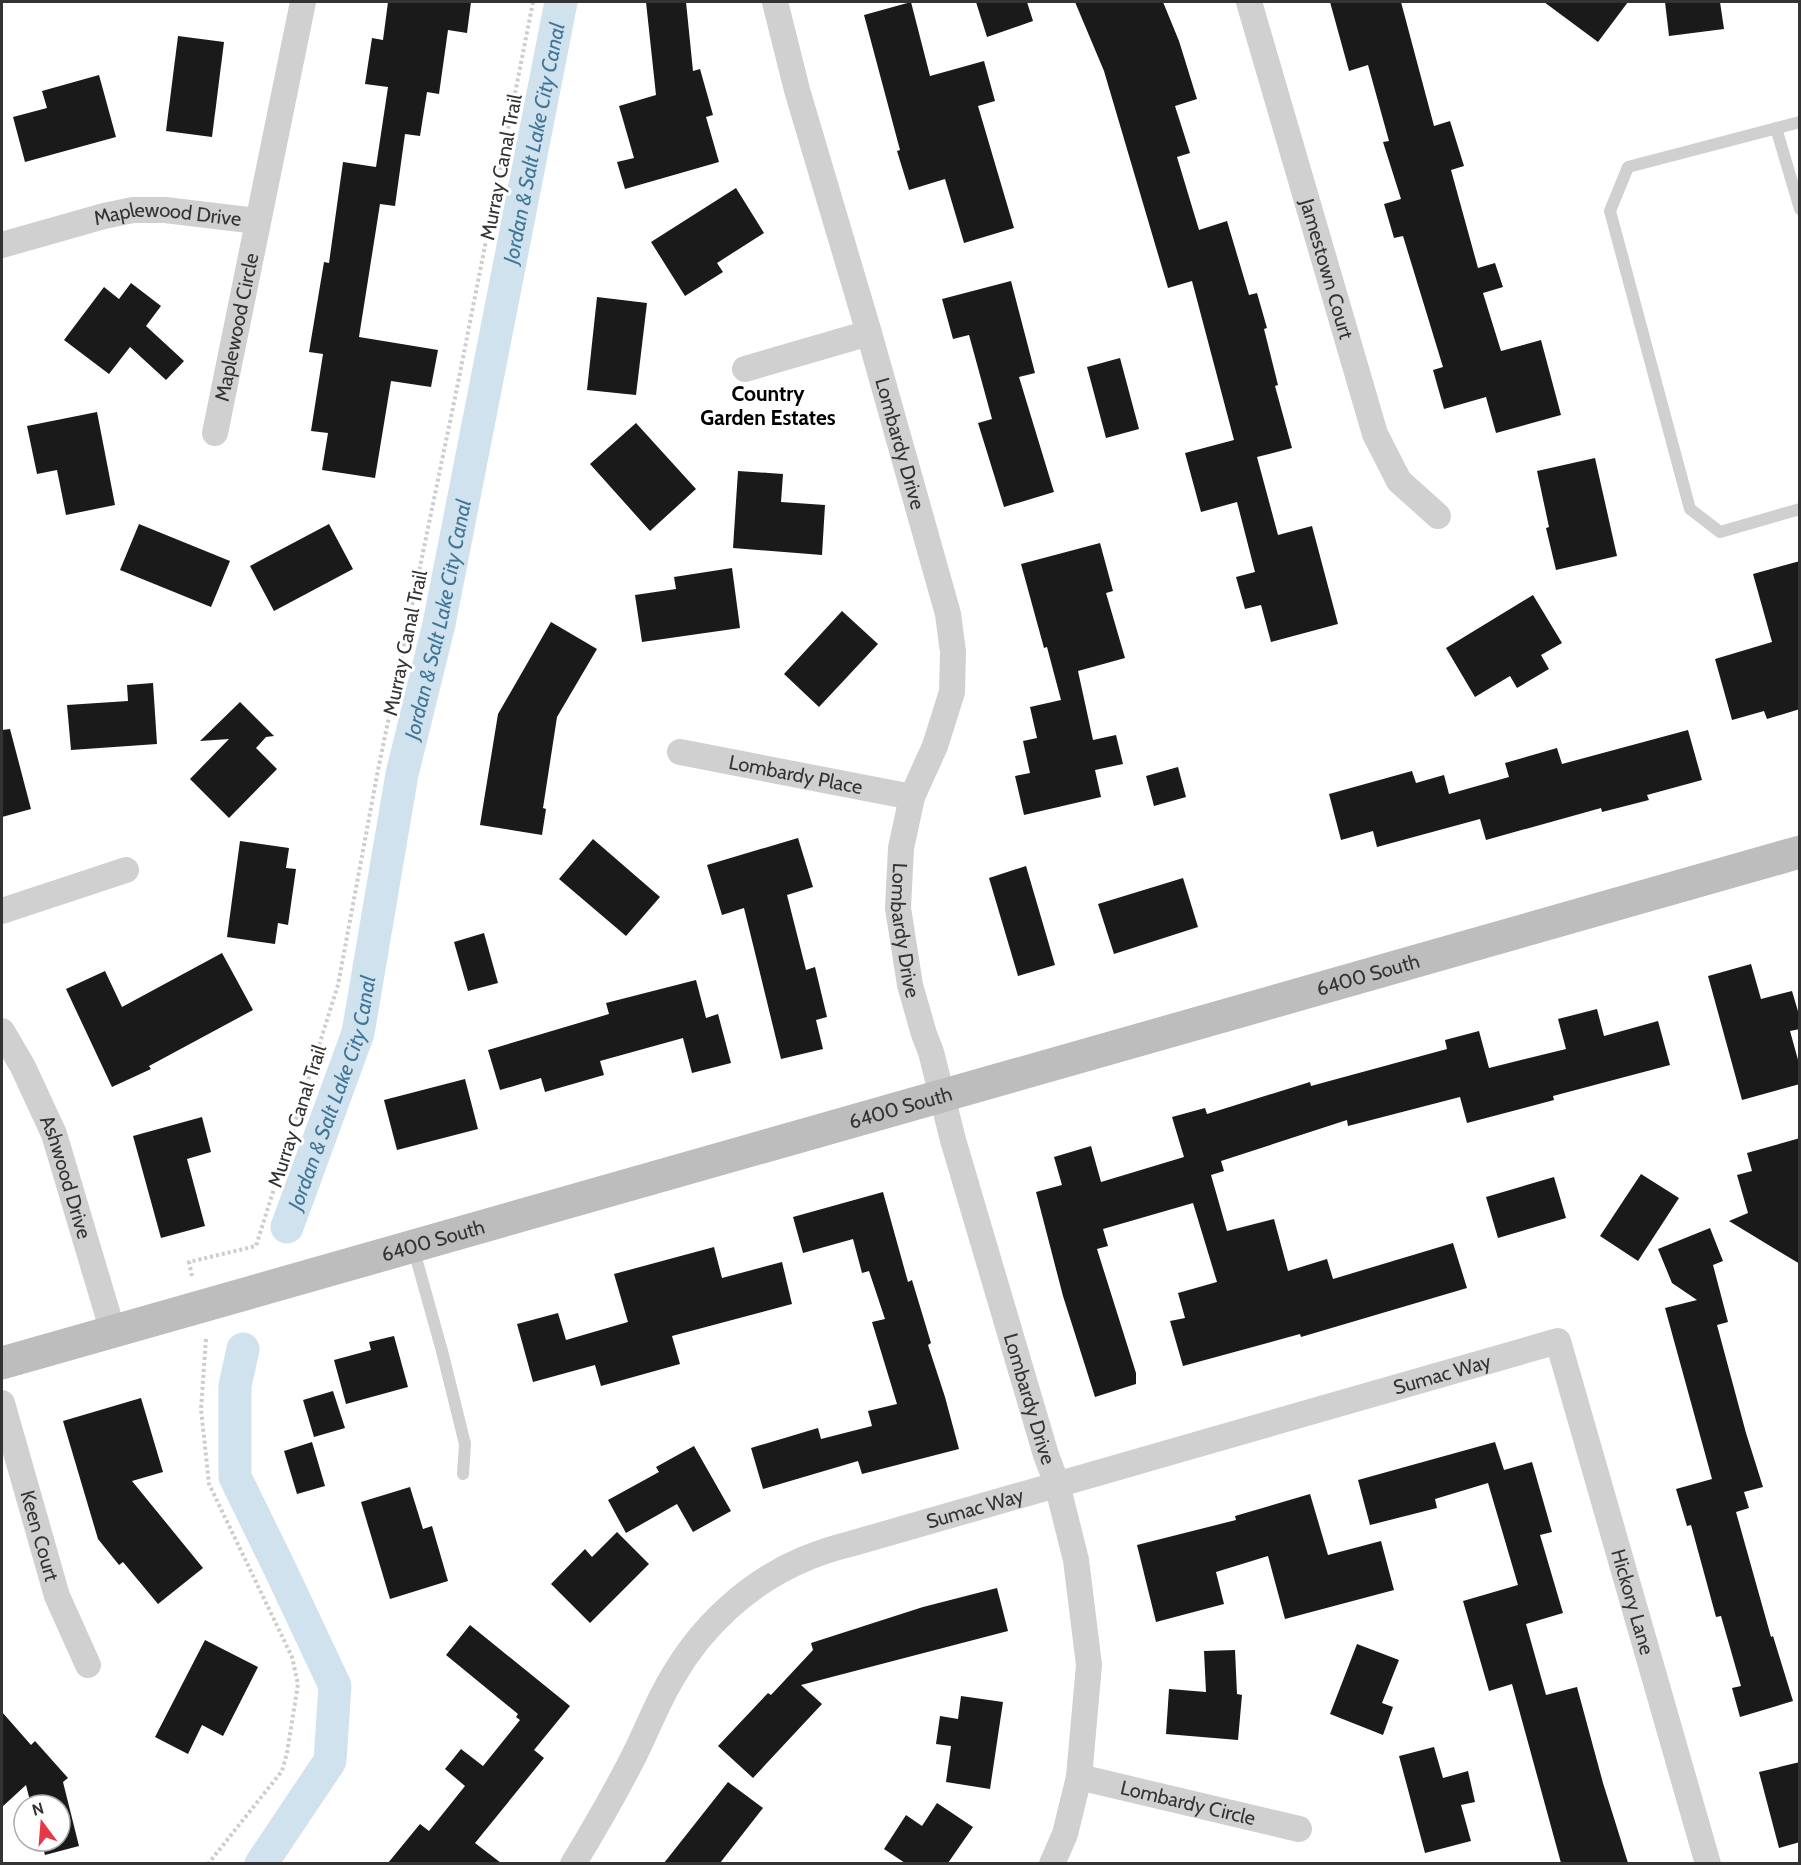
<svg xmlns="http://www.w3.org/2000/svg" width="1801" height="1865" font-family="Cabin,sans-serif">
<rect width="100%" height="100%" fill="#fff"/>
<g fill="none" stroke-linecap="round" stroke-linejoin="round">
<g stroke="#cfe2ee" stroke-width="33">
<path id="s1" d="M 287,1227 L 358,1033 L 402,774 L 439,624 L 561,2"/>
<path d="M 243,1349 L 235,1386 L 235,1477 L 280,1569 L 335,1686 L 330,1761 L 261,1864"/>
</g>
</g>
<g fill="#1a1a1a">
<path d="M 388,2 L 471,2 L 467,33 L 448,30 L 439,94 L 427,92 L 420,136 L 405,134 L 395,206 L 380,204 L 359,337 L 438,350 L 431,387 L 391,381 L 375,478 L 322,470 L 328,433 L 311,431 L 323,354 L 309,352 L 324,262 L 329,263 L 343,162 L 376,167 L 388,87 L 365,84 L 372,38 L 383,40 Z"/>
<path d="M 646,2 L 686,2 L 693,71 L 700,69 L 713,115 L 706,117 L 719,162 L 625,189 L 617,162 L 634,158 L 619,106 L 656,95 Z"/>
<path d="M 911,2 L 930,76 L 984,61 L 995,101 L 978,106 L 1014,228 L 964,243 L 945,179 L 909,190 L 897,151 L 900,150 L 864,15 Z"/>
<path d="M 976,2 L 1027,2 L 1033,21 L 987,37 Z"/>
<path d="M 1075,2 L 1163,2 L 1179,41 L 1197,99 L 1175,106 L 1190,153 L 1177,157 L 1199,230 L 1227,221 L 1249,295 L 1257,293 L 1267,328 L 1264,329 L 1278,385 L 1275,386 L 1292,448 L 1257,457 L 1278,535 L 1312,526 L 1338,624 L 1271,642 L 1261,605 L 1245,609 L 1236,577 L 1255,572 L 1237,502 L 1201,512 L 1185,453 L 1234,440 L 1192,281 L 1168,288 L 1104,71 Z"/>
<path d="M 1330,2 L 1401,2 L 1434,126 L 1450,121 L 1464,166 L 1451,170 L 1478,268 L 1495,263 L 1503,287 L 1483,293 L 1501,351 L 1541,340 L 1561,415 L 1496,433 L 1486,397 L 1444,409 L 1433,370 L 1443,367 L 1403,236 L 1394,238 L 1384,204 L 1401,199 L 1383,142 L 1389,141 L 1368,65 L 1349,71 Z"/>
<path d="M 1544,2 L 1628,2 L 1598,42 Z"/>
<path d="M 1665,2 L 1720,2 L 1724,29 L 1669,36 Z"/>
<path d="M 178,36 L 224,42 L 212,137 L 166,131 Z"/>
<path d="M 99,75 L 116,137 L 25,162 L 13,117 L 47,108 L 42,91 Z"/>
<path d="M 736,188 L 764,233 L 717,263 L 723,272 L 685,296 L 651,242 Z"/>
<path d="M 1011,281 L 1035,373 L 1019,377 L 1054,492 L 1004,507 L 978,423 L 992,419 L 969,335 L 953,339 L 942,299 Z"/>
<path d="M 131,283 L 161,306 L 146,326 L 184,361 L 166,380 L 130,347 L 109,374 L 64,340 L 104,287 L 119,299 Z"/>
<path d="M 597,297 L 647,303 L 636,395 L 587,390 Z"/>
<path d="M 1120,358 L 1139,429 L 1106,438 L 1087,367 Z"/>
<path d="M 97,412 L 115,505 L 66,515 L 57,470 L 37,474 L 27,426 Z"/>
<path d="M 636,423 L 696,489 L 650,531 L 590,464 Z"/>
<path d="M 1595,458 L 1617,556 L 1556,570 L 1546,528 L 1549,527 L 1537,471 Z"/>
<path d="M 738,471 L 783,474 L 781,502 L 825,505 L 822,555 L 733,548 Z"/>
<path d="M 139,524 L 230,561 L 211,607 L 120,570 Z"/>
<path d="M 329,524 L 353,569 L 274,611 L 250,566 Z"/>
<path d="M 1100,543 L 1113,591 L 1106,593 L 1125,658 L 1078,671 L 1093,740 L 1116,735 L 1123,764 L 1095,770 L 1101,797 L 1024,815 L 1015,776 L 1030,773 L 1023,741 L 1037,738 L 1030,707 L 1061,700 L 1047,647 L 1044,648 L 1021,564 Z"/>
<path d="M 1800,561 L 1800,709 L 1767,719 L 1764,711 L 1732,720 L 1715,659 L 1772,642 L 1753,574 Z"/>
<path d="M 732,568 L 740,628 L 642,642 L 635,595 L 676,589 L 674,577 Z"/>
<path d="M 1533,595 L 1562,643 L 1541,655 L 1549,669 L 1517,688 L 1510,676 L 1475,697 L 1446,648 Z"/>
<path d="M 842,611 L 878,644 L 819,707 L 784,674 Z"/>
<path d="M 551,622 L 597,649 L 557,717 L 543,808 L 546,809 L 542,835 L 480,825 L 498,714 Z"/>
<path d="M 153,683 L 157,744 L 71,750 L 67,705 L 128,701 L 127,685 Z"/>
<path d="M 240,702 L 274,736 L 266,737 L 256,748 L 277,769 L 229,818 L 190,779 L 229,739 L 200,741 Z"/>
<path d="M 10,729 L 31,809 L 2,817 L 2,730 Z"/>
<path d="M 1688,730 L 1702,780 L 1647,795 L 1649,800 L 1602,812 L 1601,808 L 1486,840 L 1480,819 L 1377,847 L 1373,831 L 1341,840 L 1329,794 L 1412,771 L 1416,783 L 1444,775 L 1449,794 L 1509,777 L 1505,763 L 1557,748 L 1562,764 Z"/>
<path d="M 1178,767 L 1186,797 L 1154,806 L 1146,776 Z"/>
<path d="M 798,838 L 813,887 L 787,895 L 806,970 L 815,967 L 827,1017 L 816,1020 L 823,1049 L 781,1059 L 744,908 L 722,915 L 707,865 Z"/>
<path d="M 593,839 L 660,897 L 626,936 L 559,879 Z"/>
<path d="M 240,841 L 289,848 L 286,868 L 296,869 L 288,925 L 278,923 L 275,944 L 227,937 Z"/>
<path d="M 1026,866 L 1055,965 L 1018,976 L 989,878 Z"/>
<path d="M 1183,878 L 1198,927 L 1114,954 L 1098,904 Z"/>
<path d="M 484,933 L 498,983 L 468,991 L 454,942 Z"/>
<path d="M 222,953 L 253,1010 L 149,1066 L 151,1069 L 112,1087 L 66,989 L 105,971 L 122,1007 Z"/>
<path d="M 1751,964 L 1761,999 L 1792,991 L 1800,1018 L 1800,1029 L 1790,1031 L 1800,1067 L 1800,1084 L 1742,1100 L 1708,976 Z"/>
<path d="M 696,980 L 706,1018 L 718,1014 L 731,1063 L 692,1073 L 683,1038 L 600,1061 L 604,1075 L 545,1092 L 541,1078 L 500,1090 L 488,1050 L 609,1014 L 606,1003 Z"/>
<path d="M 1597,1009 L 1604,1036 L 1658,1021 L 1670,1065 L 1553,1096 L 1554,1100 L 1467,1123 L 1460,1097 L 1348,1126 L 1347,1120 L 1221,1161 L 1224,1171 L 1211,1175 L 1227,1231 L 1274,1219 L 1288,1271 L 1327,1259 L 1333,1279 L 1453,1243 L 1467,1288 L 1301,1337 L 1300,1334 L 1183,1366 L 1170,1321 L 1185,1318 L 1178,1293 L 1217,1282 L 1193,1203 L 1103,1229 L 1108,1246 L 1097,1249 L 1136,1373 L 1136,1384 L 1095,1397 L 1063,1296 L 1036,1192 L 1062,1185 L 1054,1157 L 1091,1146 L 1101,1182 L 1184,1157 L 1172,1117 L 1205,1108 L 1207,1114 L 1310,1082 L 1311,1086 L 1447,1049 L 1445,1040 L 1479,1031 L 1489,1068 L 1566,1049 L 1558,1019 Z"/>
<path d="M 465,1079 L 478,1129 L 397,1150 L 384,1100 Z"/>
<path d="M 202,1117 L 211,1152 L 187,1159 L 205,1226 L 161,1238 L 133,1136 Z"/>
<path d="M 1800,1138 L 1800,1264 L 1729,1221 L 1748,1213 L 1737,1175 L 1752,1171 L 1747,1153 Z"/>
<path d="M 1641,1174 L 1679,1198 L 1638,1261 L 1600,1236 Z"/>
<path d="M 1554,1177 L 1566,1218 L 1498,1238 L 1486,1197 Z"/>
<path d="M 883,1192 L 908,1282 L 912,1280 L 931,1343 L 928,1345 L 945,1397 L 959,1449 L 862,1474 L 858,1461 L 763,1489 L 751,1448 L 818,1428 L 821,1439 L 872,1426 L 868,1411 L 897,1404 L 872,1322 L 885,1319 L 869,1271 L 862,1273 L 853,1239 L 803,1253 L 793,1217 Z"/>
<path d="M 1710,1228 L 1723,1261 L 1713,1265 L 1728,1322 L 1717,1325 L 1746,1433 L 1763,1487 L 1744,1492 L 1749,1508 L 1736,1512 L 1771,1637 L 1773,1636 L 1793,1701 L 1740,1717 L 1732,1688 L 1741,1686 L 1721,1616 L 1716,1617 L 1691,1525 L 1687,1526 L 1676,1489 L 1712,1479 L 1665,1308 L 1697,1300 L 1672,1283 L 1658,1249 Z"/>
<path d="M 714,1247 L 722,1278 L 782,1262 L 792,1304 L 672,1336 L 680,1364 L 601,1386 L 595,1365 L 533,1382 L 517,1324 L 558,1313 L 566,1340 L 628,1322 L 614,1274 Z"/>
<path d="M 394,1336 L 408,1387 L 346,1404 L 334,1360 L 371,1350 L 369,1342 Z"/>
<path d="M 333,1391 L 345,1428 L 314,1437 L 303,1400 Z"/>
<path d="M 141,1398 L 163,1472 L 132,1481 L 203,1568 L 158,1604 L 123,1562 L 119,1565 L 98,1539 L 63,1421 Z"/>
<path d="M 312,1442 L 325,1486 L 297,1494 L 284,1451 Z"/>
<path d="M 1495,1442 L 1504,1470 L 1532,1462 L 1552,1532 L 1540,1535 L 1563,1613 L 1526,1624 L 1546,1695 L 1577,1687 L 1603,1783 L 1628,1863 L 1561,1863 L 1512,1684 L 1489,1691 L 1463,1601 L 1518,1585 L 1488,1483 L 1435,1499 L 1437,1508 L 1370,1525 L 1358,1480 Z"/>
<path d="M 694,1446 L 731,1511 L 693,1532 L 677,1504 L 626,1533 L 608,1500 L 659,1472 L 656,1467 Z"/>
<path d="M 410,1487 L 423,1529 L 432,1526 L 448,1581 L 390,1599 L 361,1502 Z"/>
<path d="M 1310,1494 L 1328,1555 L 1381,1541 L 1394,1590 L 1285,1619 L 1268,1556 L 1216,1572 L 1224,1604 L 1156,1622 L 1137,1545 L 1236,1520 L 1235,1516 Z"/>
<path d="M 617,1532 L 649,1564 L 590,1623 L 551,1584 L 585,1549 L 592,1557 Z"/>
<path d="M 997,1588 L 1008,1631 L 801,1685 L 822,1704 L 753,1778 L 718,1746 L 768,1693 L 771,1695 L 813,1650 L 811,1643 L 923,1607 Z"/>
<path d="M 470,1625 L 570,1706 L 534,1750 L 544,1758 L 475,1843 L 501,1863 L 388,1863 L 420,1824 L 429,1831 L 465,1786 L 445,1769 L 461,1749 L 483,1766 L 520,1720 L 516,1717 L 518,1714 L 446,1655 Z"/>
<path d="M 205,1640 L 258,1667 L 223,1736 L 202,1725 L 188,1754 L 155,1737 Z"/>
<path d="M 1357,1644 L 1399,1660 L 1382,1703 L 1393,1707 L 1383,1735 L 1330,1714 Z"/>
<path d="M 1235,1650 L 1237,1694 L 1242,1695 L 1238,1740 L 1166,1734 L 1169,1689 L 1206,1692 L 1204,1651 Z"/>
<path d="M 961,1696 L 1003,1702 L 990,1789 L 946,1782 L 951,1746 L 936,1744 L 940,1716 L 958,1719 Z"/>
<path d="M 2,1712 L 31,1745 L 35,1741 L 68,1778 L 63,1782 L 79,1846 L 45,1855 L 41,1841 L 60,1841 L 60,1805 L 31,1805 L 26,1785 L 2,1807 Z"/>
<path d="M 1434,1747 L 1443,1778 L 1468,1771 L 1475,1802 L 1461,1805 L 1471,1841 L 1425,1853 L 1399,1756 Z"/>
<path d="M 1800,1762 L 1800,1842 L 1779,1848 L 1759,1772 Z"/>
<path d="M 728,1782 L 763,1808 L 720,1863 L 664,1863 Z"/>
<path d="M 937,1803 L 973,1827 L 948,1863 L 905,1863 L 884,1849 L 906,1815 L 922,1826 Z"/>
</g>
<g fill="none" stroke-linecap="round" stroke-linejoin="round">
<g stroke="#cdcdcd" stroke-width="4" stroke-dasharray="3 3" stroke-linecap="butt">
<path d="M 192,1276 L 189,1262 L 256,1246 L 338,985 L 378,770 L 458,383 L 533,2"/>
<path d="M 206,1339 L 201,1409 L 209,1484 L 292,1657 L 298,1684 L 287,1753 L 282,1771 L 208,1864"/>
</g>
<g stroke="#d0d0d0" stroke-width="12">
<path d="M 1800,122 L 1628,167 L 1610,211 L 1690,509 L 1720,532 L 1800,509"/>
<path d="M 1776,128 L 1800,209"/>
<path d="M 413,1247 L 442,1351 L 465,1444 L 463,1474"/>
</g>
<g stroke="#d0d0d0" stroke-width="26">
<path id="s2" d="M 775,2 L 797,90 L 869,333 L 948,614 L 953,652 L 952,692 L 935,746 L 912,797 L 901,848 L 898,908 L 910,985 L 924,1034 L 931,1052 L 953,1140 L 1046,1455 L 1057,1484 L 1076,1560 L 1089,1665 L 1079,1777 L 1065,1834 L 1052,1864"/>
<path id="s3" d="M 1249,2 L 1375,434 L 1399,481 L 1438,516"/>
<path id="s4" d="M 2,245 L 104,216 L 133,210 L 165,210 L 257,221"/>
<path d="M 745,369 L 869,333"/>
<path id="s5" d="M 215,433 L 303,2"/>
<path id="s6" d="M 680,752 L 912,797"/>
<path d="M 2,911 L 126,870"/>
<path id="s7" d="M 2,1031 L 23,1067 L 54,1134 L 113,1332"/>
<path id="s8" d="M 2,1403 L 57,1596 L 88,1665"/>
<path id="s9" d="M 1079,1777 L 1299,1829"/>
<path id="s10" d="M 573,1864 C 595,1828 615,1793 634,1756 C 647,1730 657,1703 672,1678 C 701,1627 748,1583 802,1560 C 818,1553 834,1548 850,1544 L 1558,1341 L 1708,1864"/>
</g>
<path stroke="#bdbdbd" stroke-width="33" id="s11" d="M 2,1363 L 1800,852"/>
</g>
<g text-anchor="middle" dominant-baseline="central" stroke-width="6" stroke-linejoin="round" paint-order="stroke">
<g font-size="20" fill="#333" stroke="#fff">
<text transform="translate(501 167) rotate(-79)">Murray Canal Trail</text>
<text stroke="none"><textPath href="#s4" startOffset="170">Maplewood Drive</textPath></text>
<text stroke="none"><textPath href="#s3" startOffset="278">Jamestown Court</textPath></text>
<text stroke="none"><textPath href="#s5" startOffset="108">Maplewood Circle</textPath></text>
<text stroke="none"><textPath href="#s2" startOffset="459">Lombardy Drive</textPath></text>
<text transform="translate(405 643) rotate(-78)">Murray Canal Trail</text>
<text stroke="none"><textPath href="#s6" startOffset="118">Lombardy Place</textPath></text>
<text stroke="none"><textPath href="#s2" startOffset="962">Lombardy Drive</textPath></text>
<text stroke="none"><textPath href="#s11" startOffset="1420">6400 South</textPath></text>
<text stroke="none"><textPath href="#s11" startOffset="934">6400 South</textPath></text>
<text transform="translate(297 1116) rotate(-72)">Murray Canal Trail</text>
<text stroke="none"><textPath href="#s7" startOffset="160">Ashwood Drive</textPath></text>
<text stroke="none"><textPath href="#s11" startOffset="448">6400 South</textPath></text>
<text stroke="none"><textPath href="#s10" startOffset="1056">Sumac Way</textPath></text>
<text stroke="none"><textPath href="#s2" startOffset="1448">Lombardy Drive</textPath></text>
<text stroke="none"><textPath href="#s10" startOffset="570">Sumac Way</textPath></text>
<text stroke="none"><textPath href="#s8" startOffset="138">Keen Court</textPath></text>
<text stroke="none"><textPath href="#s10" startOffset="1448">Hickory Lane</textPath></text>
<text stroke="none"><textPath href="#s9" startOffset="112">Lombardy Circle</textPath></text>
</g>
<g font-size="21" font-style="italic" fill="#3f7597" stroke="#fff">
<text stroke="none"><textPath href="#s1" startOffset="1114">Jordan &amp; Salt Lake City Canal</textPath></text>
<text stroke="none"><textPath href="#s1" startOffset="628">Jordan &amp; Salt Lake City Canal</textPath></text>
<text stroke="none"><textPath href="#s1" startOffset="142">Jordan &amp; Salt Lake City Canal</textPath></text>
</g>
<g font-size="21" font-weight="bold" fill="#000" stroke="#fff">
<text x="768" y="393">Country<tspan x="768" dy="24">Garden Estates</tspan></text>
</g>
</g>
<rect width="1801" height="1865" fill="none" stroke="#333333" stroke-width="6"/>
<g transform="translate(42 1823) rotate(344)"><circle r="28" fill="#ffffff" stroke="#adadad" stroke-width="1.5"/>
<path d="M0-4.5L10 22L0 15L-10 22Z" fill="#e63946"/>
<text y="-9" font-size="16" font-weight="bold" text-anchor="middle" fill="#333333">N</text>
</g>
</svg>
